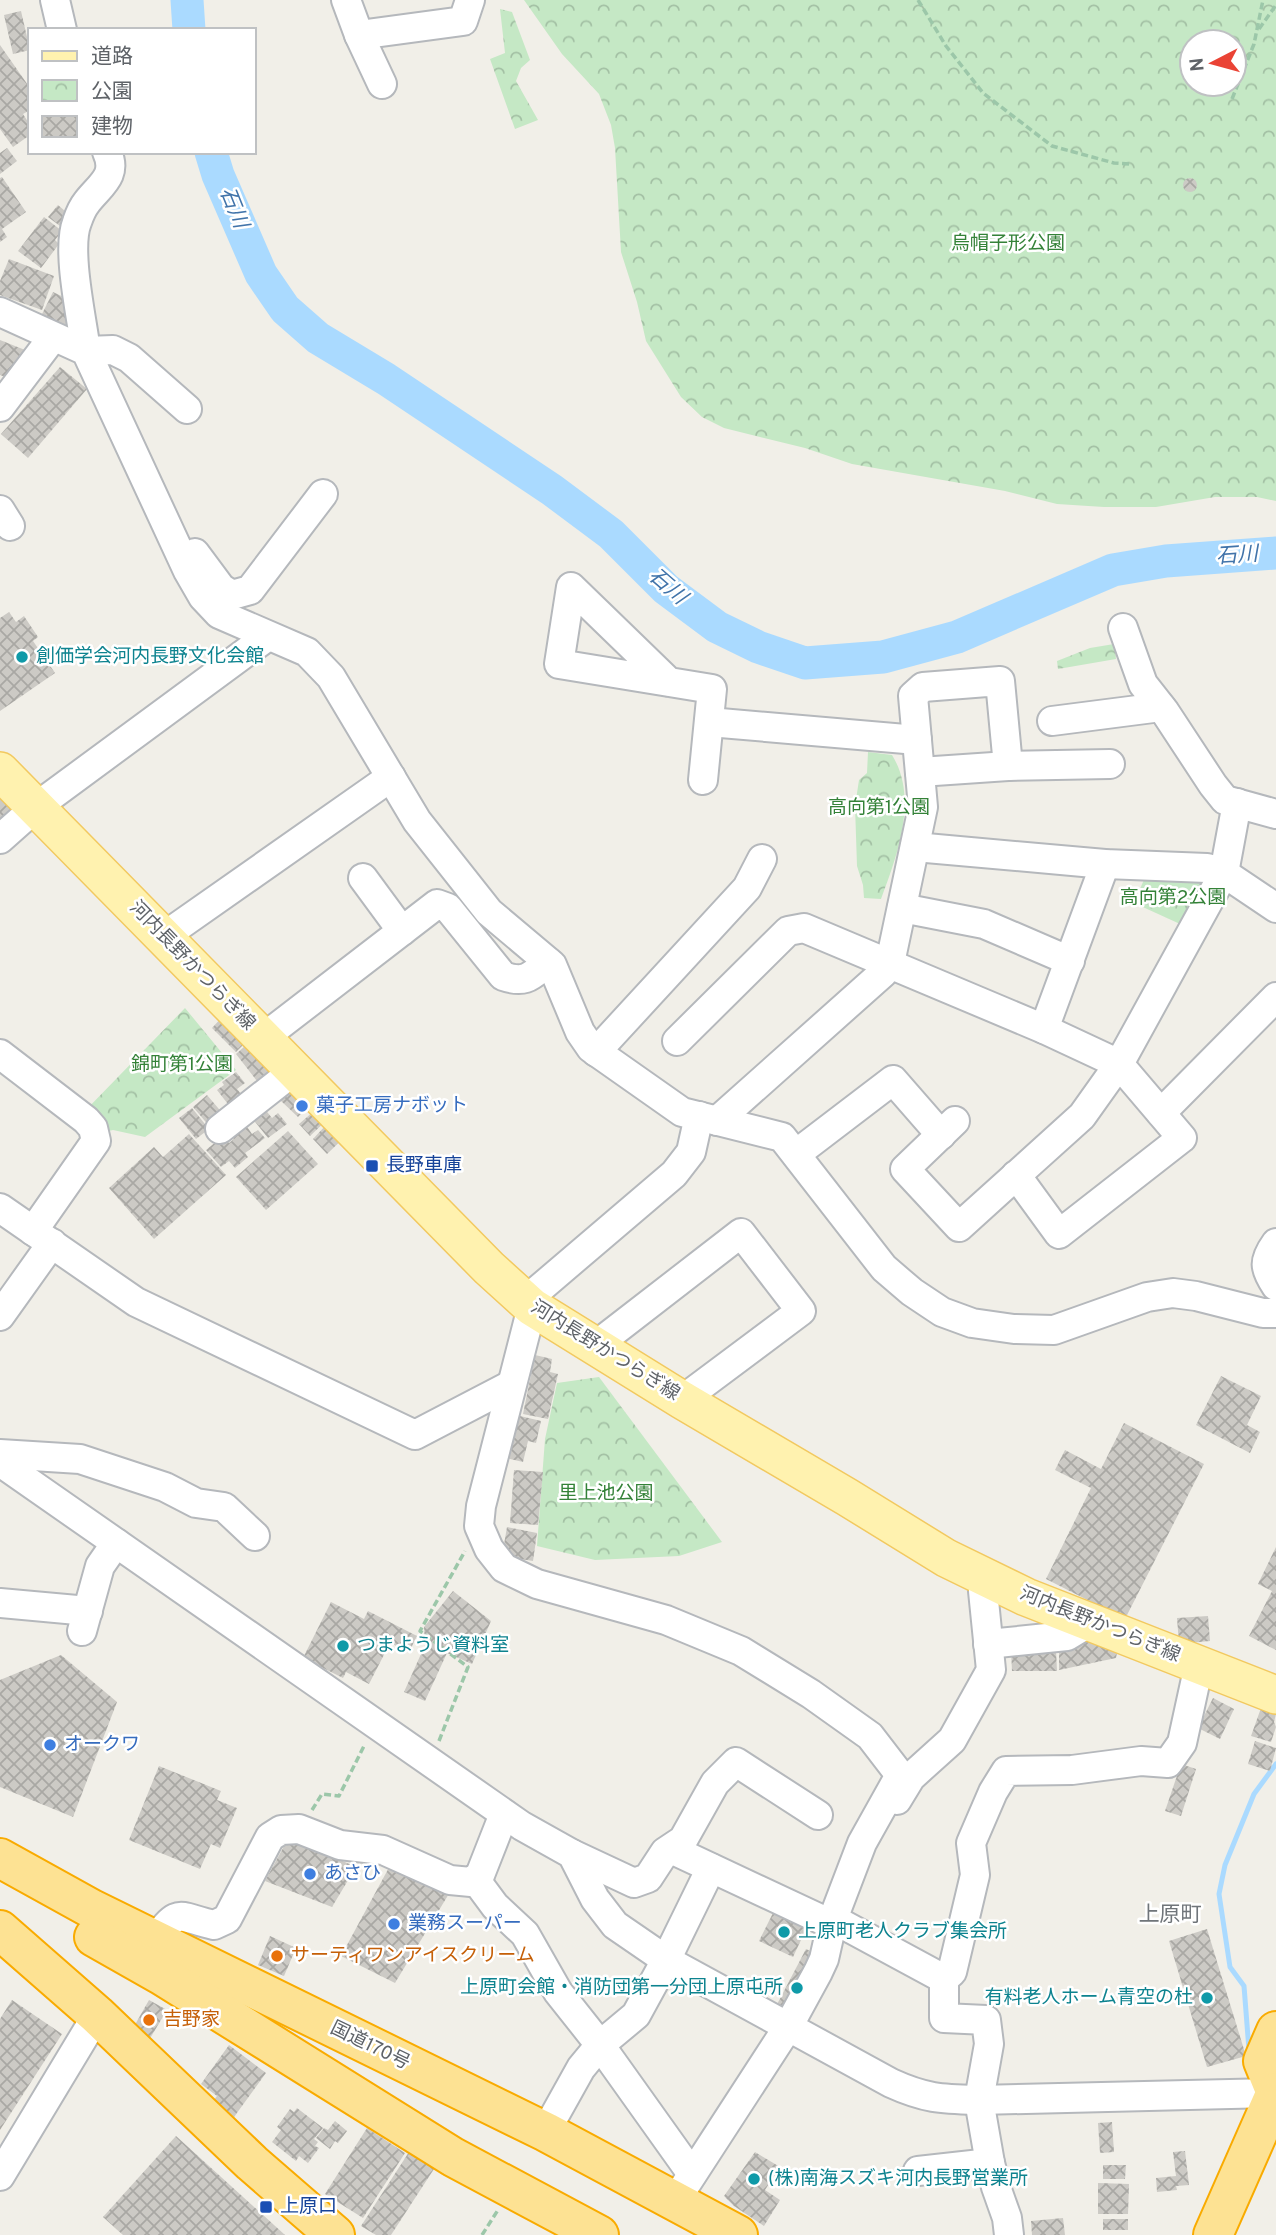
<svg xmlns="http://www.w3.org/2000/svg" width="1276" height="2235" font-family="Overpass,'Noto Sans JP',sans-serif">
<defs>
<pattern id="park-crowns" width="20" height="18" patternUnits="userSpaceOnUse" patternTransform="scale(1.75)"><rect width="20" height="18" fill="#c5e8c5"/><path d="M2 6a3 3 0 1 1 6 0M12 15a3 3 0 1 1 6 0" fill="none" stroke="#a3c0a4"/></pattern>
<pattern id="building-cross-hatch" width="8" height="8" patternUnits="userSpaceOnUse" patternTransform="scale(1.75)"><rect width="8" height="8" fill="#cccac5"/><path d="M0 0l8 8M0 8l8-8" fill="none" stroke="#a9a8a4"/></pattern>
</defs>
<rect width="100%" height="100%" fill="#f1efe8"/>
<g fill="url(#park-crowns)" fill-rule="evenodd">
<path d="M 524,0 L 1276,0 L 1276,501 L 1257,497 L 1215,497 L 1156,507 L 1104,507 L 1057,504 L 1005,491 L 852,464 L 805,448 L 724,428 L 702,417 L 681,397 L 646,341 L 637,302 L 621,252 L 615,148 L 611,125 L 599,94 L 562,54 ZM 1192,42 L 1234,42 L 1234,84 L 1192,84 Z"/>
<path d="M 500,9 L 512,12 L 530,60 L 521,68 L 516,81 L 538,120 L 515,129 L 490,59 L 505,53 Z"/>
<path d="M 1114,644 L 1116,659 L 1058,669 L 1057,661 L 1090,648 Z"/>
<path d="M 868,752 L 892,755 C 919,798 897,856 881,899 L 864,898 L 863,885 L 857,866 L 855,806 L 859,780 L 867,773 Z"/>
<path d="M 1146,875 L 1200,880 L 1205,885 L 1180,924 L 1134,903 Z"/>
<path d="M 185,1008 L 236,1070 L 145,1137 L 113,1130 L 104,1132 L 84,1112 Z"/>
<path d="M 599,1377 L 722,1542 L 679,1556 L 595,1560 L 537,1546 L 545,1439 L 557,1383 Z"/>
</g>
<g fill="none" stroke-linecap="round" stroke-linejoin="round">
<path stroke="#aadaff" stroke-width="5" d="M 1249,2050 L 1244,1986 L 1230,1967 L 1219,1894 L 1225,1865 L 1254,1794 L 1276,1764"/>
<g stroke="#aadaff" stroke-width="33">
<path d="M 187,0 L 189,30"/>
<path d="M 211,152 L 218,175 L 261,274 L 285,309 L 318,338 L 386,379 L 552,490 L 611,534 L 666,589 L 717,627 L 758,647 L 805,663 L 883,657 L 957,637 L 1113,570 L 1166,561 L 1276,553"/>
</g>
</g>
<g fill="url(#building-cross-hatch)">
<path d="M 21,11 L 30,50 L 13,54 L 4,15 Z"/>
<path d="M 0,45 L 30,88 L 30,110 L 23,114 L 30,125 L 30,135 L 13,147 L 0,129 Z"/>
<path d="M 7,148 L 17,161 L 0,174 L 0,153 Z"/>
<path d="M 2,177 L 26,212 L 2,229 L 7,237 L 0,242 L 0,178 Z"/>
<circle cx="1190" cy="185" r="7"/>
<path d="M 58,205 L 73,218 L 64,229 L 48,217 Z"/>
<path d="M 44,217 L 62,231 L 55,240 L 59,244 L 41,268 L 18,251 Z"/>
<path d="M 9,259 L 54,276 L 42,310 L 0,295 L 0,281 Z"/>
<path d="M 53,292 L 78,304 L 62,336 L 37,324 Z"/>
<path d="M 0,340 L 25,350 L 13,380 L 0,375 Z"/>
<path d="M 60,367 L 87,389 L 28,458 L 1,434 Z"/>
<path d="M 9,612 L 16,622 L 24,616 L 38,637 L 33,641 L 55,673 L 0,711 L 0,618 Z"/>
<path d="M 0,783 L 18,804 L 0,819 Z"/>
<path d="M 225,1014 L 250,1038 L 236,1052 L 212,1028 Z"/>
<path d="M 254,1038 L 268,1051 L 258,1061 L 267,1054 L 274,1072 L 260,1085 L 236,1054 Z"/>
<path d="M 236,1072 L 245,1083 L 237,1089 L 241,1094 L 238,1097 L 240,1100 L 231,1108 L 217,1090 L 224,1085 L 222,1082 Z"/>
<path d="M 291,1088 L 311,1103 L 298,1117 L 280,1100 Z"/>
<path d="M 207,1095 L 224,1115 L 210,1127 L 193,1107 Z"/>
<path d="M 321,1105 L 331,1116 L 310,1136 L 299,1124 Z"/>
<path d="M 192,1108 L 209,1129 L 196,1139 L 179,1118 Z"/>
<path d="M 264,1108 L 272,1118 L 278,1113 L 287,1124 L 268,1138 L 252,1118 Z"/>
<path d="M 244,1122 L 252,1134 L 258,1130 L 265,1138 L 245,1153 L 248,1157 L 235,1168 L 229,1161 L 221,1167 L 206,1150 L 223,1136 L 229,1143 L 234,1139 L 229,1133 Z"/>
<path d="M 326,1125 L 349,1133 L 327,1154 L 313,1139 Z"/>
<path d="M 288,1131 L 318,1164 L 266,1210 L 236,1177 Z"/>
<path d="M 189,1134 L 226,1175 L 154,1239 L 109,1188 L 154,1147 L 163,1157 Z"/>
<path d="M 535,1355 L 552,1359 L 550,1372 L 558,1374 L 548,1419 L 523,1414 Z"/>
<path d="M 1221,1376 L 1261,1396 L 1247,1425 L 1260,1432 L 1250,1453 L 1196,1425 Z"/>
<path d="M 516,1415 L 541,1421 L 536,1443 L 528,1441 L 523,1462 L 506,1458 Z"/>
<path d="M 1124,1423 L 1204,1464 L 1125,1619 L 1046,1579 L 1091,1488 L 1055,1470 L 1065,1450 L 1101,1469 Z"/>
<path d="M 514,1470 L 543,1472 L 538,1525 L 510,1523 Z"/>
<path d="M 507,1527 L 537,1533 L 533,1561 L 502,1556 Z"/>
<path d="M 1276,1547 L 1276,1650 L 1249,1636 L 1272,1591 L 1258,1584 Z"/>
<path d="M 453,1591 L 491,1621 L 472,1664 L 447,1653 L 425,1701 L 404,1692 L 425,1645 L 424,1627 Z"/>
<path d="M 331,1602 L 364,1619 L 368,1611 L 417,1636 L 409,1652 L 390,1643 L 369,1684 L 346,1672 L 343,1678 L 303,1658 Z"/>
<path d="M 1208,1616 L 1210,1641 L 1179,1644 L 1177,1618 Z"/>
<path d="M 1073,1636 L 1118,1648 L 1116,1658 L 1059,1670 L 1059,1650 Z"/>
<path d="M 1056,1650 L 1057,1671 L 1012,1671 L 1011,1651 Z"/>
<path d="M 61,1655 L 117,1702 L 73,1817 L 0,1787 L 0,1680 Z"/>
<path d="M 1213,1698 L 1234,1709 L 1220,1739 L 1198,1728 Z"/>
<path d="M 1261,1708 L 1276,1714 L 1274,1722 L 1276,1727 L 1271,1742 L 1251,1736 Z"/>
<path d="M 1255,1741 L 1276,1748 L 1270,1771 L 1248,1764 Z"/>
<path d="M 1181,1764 L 1196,1769 L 1181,1816 L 1165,1811 Z"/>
<path d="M 159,1766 L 221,1791 L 217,1800 L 237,1808 L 220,1848 L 211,1844 L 200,1869 L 129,1840 Z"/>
<path d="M 289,1837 L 356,1867 L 332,1907 L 265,1881 Z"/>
<path d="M 392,1862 L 450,1892 L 395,1983 L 341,1956 Z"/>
<path d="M 776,1907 L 809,1923 L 793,1957 L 759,1941 Z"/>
<path d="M 1207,1929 L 1246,2056 L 1207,2067 L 1169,1941 Z"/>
<path d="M 270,1936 L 296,1948 L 284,1976 L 258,1965 Z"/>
<path d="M 806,1949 L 823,1957 L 790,2021 L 773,2012 Z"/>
<path d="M 12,2000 L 62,2034 L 0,2130 L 0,2019 Z"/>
<path d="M 149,2000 L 167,2010 L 149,2040 L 132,2030 Z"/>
<path d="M 229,2045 L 266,2073 L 234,2117 L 213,2101 L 217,2096 L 201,2084 Z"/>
<path d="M 297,2108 L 323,2128 L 314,2139 L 318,2142 L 315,2146 L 319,2148 L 308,2163 L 299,2156 L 296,2161 L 272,2142 L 281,2130 L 277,2127 L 290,2109 L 294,2112 Z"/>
<path d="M 335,2121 L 347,2131 L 338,2143 L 335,2141 L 330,2149 L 316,2138 L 324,2128 L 328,2130 Z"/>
<path d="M 1112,2122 L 1114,2152 L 1100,2153 L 1098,2123 Z"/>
<path d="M 367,2128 L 405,2153 L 363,2218 L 325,2194 Z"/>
<path d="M 176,2136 L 285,2235 L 123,2235 L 103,2217 Z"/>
<path d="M 1185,2151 L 1189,2185 L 1176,2186 L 1177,2190 L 1157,2192 L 1156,2178 L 1176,2176 L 1173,2152 Z"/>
<path d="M 409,2152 L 434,2169 L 391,2235 L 376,2235 L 361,2226 Z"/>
<path d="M 755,2152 L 780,2167 L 765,2190 L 780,2200 L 764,2226 L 734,2206 L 724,2196 Z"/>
<path d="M 1103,2165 L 1126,2165 L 1125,2179 L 1103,2179 Z"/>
<path d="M 1098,2183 L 1129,2184 L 1128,2214 L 1098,2214 Z"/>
<path d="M 1063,2218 L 1065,2235 L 1032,2235 L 1031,2221 Z"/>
<rect x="1103" y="2219" width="25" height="11"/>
</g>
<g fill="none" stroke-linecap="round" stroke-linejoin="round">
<g stroke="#b5b8bc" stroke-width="32">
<g id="minor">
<path d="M 55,0 L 62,30"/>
<path d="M 346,0 L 359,35 L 382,84"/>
<path d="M 359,35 L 463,21 L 470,0"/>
<path d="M 107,152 C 118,176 100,185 87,202 C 83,207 79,216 77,222 C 66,250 82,319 86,351 L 113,350 L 129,358 L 187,409"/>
<path d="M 0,312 L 86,351 L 188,571 L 203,597 L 219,614 L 307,652 L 331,677 L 417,821 L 489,912 L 552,965 L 580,1032 L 591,1048 L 682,1112 L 782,1137 L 884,1268 L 912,1292 L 942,1312 L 972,1323 L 1014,1329 L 1054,1330 L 1147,1297 L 1173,1293 L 1196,1296 L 1263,1313 L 1276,1313"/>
<path d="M 0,407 L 53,337"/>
<path d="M 0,510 L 10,526"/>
<path d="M 195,553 L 221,588 L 232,595 L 250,590 L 323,494"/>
<path d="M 1123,628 L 1143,684 L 1165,712 L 1213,785 L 1225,800 L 1276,814"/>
<path d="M 669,682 L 571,587 L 559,664 L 712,689 L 703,780"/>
<path d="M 1052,721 L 1161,707"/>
<path d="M 709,722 L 917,740"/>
<path d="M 920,772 L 1008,766 L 1110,764"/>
<path d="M 0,839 L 36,807 L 268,636"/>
<path d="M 915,847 L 1105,864 L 1207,868 L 1224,873 L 1276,908"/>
<path d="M 363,878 L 402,931"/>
<path d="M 902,908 L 984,924 L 1070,961"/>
<path d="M 163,937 L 391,777"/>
<path d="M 1044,1029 L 1105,864"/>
<path d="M 263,1038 L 437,904 L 448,908 L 503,976 C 526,984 531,976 548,962"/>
<path d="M 677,1041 L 788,931 L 804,928 L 1044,1029 L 1119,1064 L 1182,1138 L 1059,1234 L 1016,1175"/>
<path d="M 596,1052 L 747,888 L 762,859"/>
<path d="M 0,1054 L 86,1120 L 93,1128 L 96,1141 L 33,1231"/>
<path d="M 1161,1113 L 1276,997"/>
<path d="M 717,1121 L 883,973 L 890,963 L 923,807 L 913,696 L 923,687 L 1000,681 L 1008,766"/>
<path d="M 955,1121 L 905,1169 L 959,1227 L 1082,1116 L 1119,1064 L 1224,873 L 1237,803"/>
<path d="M 220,1129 L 295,1070"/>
<path d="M 796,1154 L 893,1080 L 941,1135"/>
<path d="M 0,1208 L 136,1302 L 415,1435 L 511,1385"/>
<path d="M 1276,1243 C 1263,1261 1264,1268 1276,1286"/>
<path d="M 525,1301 L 674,1174 L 691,1152 L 699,1116"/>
<path d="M 532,1307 L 481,1506 L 479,1526 L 489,1549 L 504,1568 L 537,1584 L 666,1620 L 741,1651 L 811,1694 L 870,1736 L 900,1775 L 862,1843 L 833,1919 L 824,1959 L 818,1972 L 788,2027 L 675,2201"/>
<path d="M 0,1316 L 52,1243"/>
<path d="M 595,1346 L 741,1233 L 801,1311 L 682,1400"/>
<path d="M 0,1454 L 80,1459 L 165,1487 L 196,1503 L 224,1507 L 255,1536"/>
<path d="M 0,1462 L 522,1826 L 572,1854 L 595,1899 L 615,1925 L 666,1960 L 891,2083 C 926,2099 942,2099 979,2100 L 1276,2093"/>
<path d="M 0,1603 L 88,1611"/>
<path d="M 82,1631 L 100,1566 L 116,1543"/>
<path d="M 988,1644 L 1067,1636 L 1090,1622"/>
<path d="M 897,1800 L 911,1777 L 952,1740 L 991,1670 L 983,1591 L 984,1577"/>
<path d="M 671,1849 L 831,1924"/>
<path d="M 572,1854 L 634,1883 L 648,1878 L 665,1852 L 683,1840 L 715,1783 L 736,1762 L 818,1815"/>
<path d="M 475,1879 L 495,1906 L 525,1934 L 558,1992 L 600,2045 L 692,2174"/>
<path d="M 833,1919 L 944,1979"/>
<path d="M 155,1940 C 180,1906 177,1917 214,1925 L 227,1919 L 270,1837 L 281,1830 L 299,1829 L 340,1845 L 383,1850 L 450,1880 L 471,1882 L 480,1875 L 504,1814"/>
<path d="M 552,2120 L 581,2068 L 600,2045 L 636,2015 L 666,1960 L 711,1868"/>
<path d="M 918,2171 L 990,2163"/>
<path d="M 0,2176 L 97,2015"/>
<path d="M 1009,2235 L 1007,2218 L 996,2187 L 990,2163 L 979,2100 L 989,2044 L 986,2020 L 944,2018 L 944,1979 L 952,1972 L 975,1875 L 971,1843 L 993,1792 L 1006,1771 L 1072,1770 L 1141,1761 L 1168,1763 L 1182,1743 L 1199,1665"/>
</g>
</g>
<g stroke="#f2c960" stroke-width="40">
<path id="major" d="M 0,771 L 489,1268 L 532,1307 L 682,1400 L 847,1497 L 946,1558 L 1026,1597 L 1276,1695"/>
</g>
<g stroke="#f9ab00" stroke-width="42">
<g id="highway">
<path d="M 0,1858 L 92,1909 L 546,2132 L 738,2235"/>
<path d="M 0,1930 L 97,2015 L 252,2163 L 335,2235"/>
<path d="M 94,1937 L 161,1975 L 453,2157 L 599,2235"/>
<path d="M 1276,2093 L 1263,2061 L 1276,2031"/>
<path d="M 1213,2235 L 1276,2092"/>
</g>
</g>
<g stroke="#9cc7a9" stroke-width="3.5" stroke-dasharray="7 3.5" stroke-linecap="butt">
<path d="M 918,0 L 946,46 L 983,93 L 1052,146 L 1114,163 L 1131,164"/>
<path d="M 1259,29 L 1276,5"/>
<path d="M 1232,99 L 1254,44 L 1263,0"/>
<path d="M 439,1741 L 468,1667 L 420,1631 L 465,1551"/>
<path d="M 312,1810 L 322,1794 L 339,1796 L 365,1744"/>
<path d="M 482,2235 L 498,2210"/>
</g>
<use href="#minor" stroke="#fff" stroke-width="28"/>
<use href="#major" stroke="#fff2af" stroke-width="37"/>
<use href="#highway" stroke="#fde293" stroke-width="38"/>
</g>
<g fill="#0f9aa8" stroke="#fff" stroke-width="2.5">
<circle cx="22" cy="657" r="7"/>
<circle cx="343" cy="1646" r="7"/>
<circle cx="784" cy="1932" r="7"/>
<circle cx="797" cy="1988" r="7"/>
<circle cx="1207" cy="1998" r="7"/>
<circle cx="754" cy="2179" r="7"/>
</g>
<g fill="#3f7fe0" stroke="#fff" stroke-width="2.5">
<circle cx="302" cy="1106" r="7"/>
<circle cx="50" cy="1745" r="7"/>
<circle cx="310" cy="1874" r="7"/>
<circle cx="394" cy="1924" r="7"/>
</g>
<g fill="#1a4fb4" stroke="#fff" stroke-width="2.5">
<rect x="365" y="1159" width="14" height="14" rx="3.5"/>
<rect x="259" y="2200" width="14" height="14" rx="3.5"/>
</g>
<g fill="#e8710a" stroke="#fff" stroke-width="2.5">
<circle cx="277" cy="1956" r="7"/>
<circle cx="149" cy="2020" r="7"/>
</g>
<g text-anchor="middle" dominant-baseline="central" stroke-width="5" stroke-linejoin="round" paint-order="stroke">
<g font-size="19" fill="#348238" stroke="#fff">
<text x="1008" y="244">烏帽子形公園</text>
<text x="879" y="808">高向第1公園</text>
<text x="1173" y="898">高向第2公園</text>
<text x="182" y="1065">錦町第1公園</text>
<text x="606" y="1494">里上池公園</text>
</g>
<g font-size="19" fill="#0d838f" stroke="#fff" text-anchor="start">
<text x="36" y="657">創価学会河内長野文化会館</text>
<text x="357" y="1646">つまようじ資料室</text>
<text x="798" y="1932">上原町老人クラブ集会所</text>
<text x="783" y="1988" text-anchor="end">上原町会館・消防団第一分団上原屯所</text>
<text x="1193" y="1998" text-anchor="end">有料老人ホーム青空の杜</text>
<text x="768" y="2179">(株)南海スズキ河内長野営業所</text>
</g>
<g font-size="19" fill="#5f6368" stroke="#fff">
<text transform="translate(192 966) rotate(46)">河内長野かつらぎ線</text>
<text transform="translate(605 1351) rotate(32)">河内長野かつらぎ線</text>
<text transform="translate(1100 1625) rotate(22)">河内長野かつらぎ線</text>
<text transform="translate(370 2046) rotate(26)">国道170号</text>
</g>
<g font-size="19" fill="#366cbe" stroke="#fff" text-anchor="start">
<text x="316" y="1106">菓子工房ナボット</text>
<text x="64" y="1745">オークワ</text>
<text x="324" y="1874">あさひ</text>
<text x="408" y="1924">業務スーパー</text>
</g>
<g font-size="19" fill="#164399" stroke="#fff" text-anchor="start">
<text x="386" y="1166">長野車庫</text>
<text x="280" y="2207">上原口</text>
</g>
<g font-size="19" fill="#c56008" stroke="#fff" text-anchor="start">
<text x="291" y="1956">サーティワンアイスクリーム</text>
<text x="163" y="2020">吉野家</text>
</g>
<g font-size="21" font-style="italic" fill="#4174aa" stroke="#fff">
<text transform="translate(233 208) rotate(68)">石川</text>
<text transform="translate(1237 556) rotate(-4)">石川</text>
<text transform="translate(667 587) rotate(41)">石川</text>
</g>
<g font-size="21" fill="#70757a" stroke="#fff">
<text x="1170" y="1915">上原町</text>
</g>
</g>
<rect x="28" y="28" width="228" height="126" fill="#ffffff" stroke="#bfc1c3" stroke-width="2"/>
<rect x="42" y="51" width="35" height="10" fill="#fff2af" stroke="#bfc1c3" stroke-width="2"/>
<text x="91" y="63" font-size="21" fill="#5f6368">道路</text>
<rect x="42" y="80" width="35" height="21" fill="url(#park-crowns)" stroke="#bfc1c3" stroke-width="2"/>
<text x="91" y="98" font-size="21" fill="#5f6368">公園</text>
<rect x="42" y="116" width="35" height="21" fill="url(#building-cross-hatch)" stroke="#bfc1c3" stroke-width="2"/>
<text x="91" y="133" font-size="21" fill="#5f6368">建物</text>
<g transform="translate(1213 63) rotate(264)"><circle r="33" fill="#ffffff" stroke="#bfc1c3" stroke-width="2"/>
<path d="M0-5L12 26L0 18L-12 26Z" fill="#ea4335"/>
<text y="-10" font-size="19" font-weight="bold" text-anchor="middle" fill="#5f6368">N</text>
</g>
</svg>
